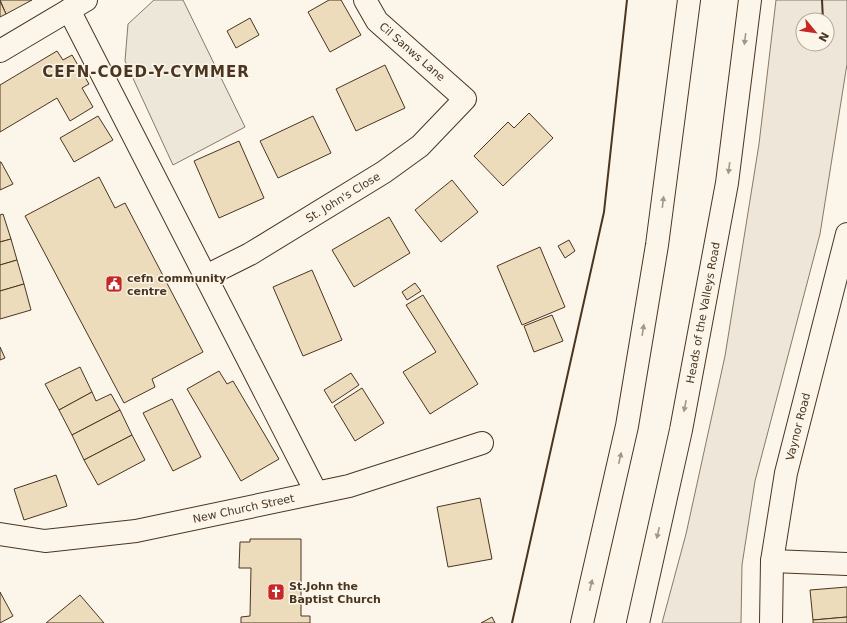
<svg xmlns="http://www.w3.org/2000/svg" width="847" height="623" font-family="'DejaVu Sans',sans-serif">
<rect width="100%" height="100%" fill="#fbf6e9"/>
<path fill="#ede6d9" stroke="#887966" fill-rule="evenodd" d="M 776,0 L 847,0 L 847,64 L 820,234 L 755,481 L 742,565 L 741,623 L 662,623 L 686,534 L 725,356 L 759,144 ZM 803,20 L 827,20 L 827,44 L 803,44 Z"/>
<path fill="#ede7d9" stroke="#887966" d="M 154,0 L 183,0 L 245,127 L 173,165 L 125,61 L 128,24 Z"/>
<g fill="#ecdcbc" stroke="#4a3520">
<path d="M 0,0 L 32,0 L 6,14 Z"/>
<path d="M 329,0 L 341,0 L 361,35 L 330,52 L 308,12 Z"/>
<path d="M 0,1 L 6,14 L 0,17 Z"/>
<path d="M 250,18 L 259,35 L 236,48 L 227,31 Z"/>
<path d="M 57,51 L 63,60 L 72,55 L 89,84 L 82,88 L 93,107 L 70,121 L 57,98 L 0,132 L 0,85 Z"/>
<path d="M 385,65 L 405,108 L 356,131 L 336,89 Z"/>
<path d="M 529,113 L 553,138 L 503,186 L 474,156 L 508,122 L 514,128 Z"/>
<path d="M 98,116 L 113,140 L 74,162 L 60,138 Z"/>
<path d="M 313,116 L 331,153 L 278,178 L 260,141 Z"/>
<path d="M 239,141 L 264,198 L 219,218 L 194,161 Z"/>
<path d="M 0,162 L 1,162 L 13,184 L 0,190 Z"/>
<path d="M 99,177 L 115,208 L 125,203 L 203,352 L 152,379 L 155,387 L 124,403 L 25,216 Z"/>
<path d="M 452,180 L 478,212 L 441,242 L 415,210 Z"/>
<path d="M 3,214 L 11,239 L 0,242 L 0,215 Z"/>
<path d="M 389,217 L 410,253 L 354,287 L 332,250 Z"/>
<path d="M 11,239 L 17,260 L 0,265 L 0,242 Z"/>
<path d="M 569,240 L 575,251 L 565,258 L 558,246 Z"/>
<path d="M 540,247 L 565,307 L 522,325 L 497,266 Z"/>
<path d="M 17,260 L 24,284 L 0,291 L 0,265 Z"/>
<path d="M 312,270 L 342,340 L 303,356 L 273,287 Z"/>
<path d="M 415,283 L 421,291 L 407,300 L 402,292 Z"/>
<path d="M 24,284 L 31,310 L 0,319 L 0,291 Z"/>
<path d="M 423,295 L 478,384 L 430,414 L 403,372 L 436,352 L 406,305 Z"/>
<path d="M 552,315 L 563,341 L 534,352 L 524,326 Z"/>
<path d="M 0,347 L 5,358 L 0,360 Z"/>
<path d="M 80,367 L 92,392 L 59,410 L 45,384 Z"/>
<path d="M 219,371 L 227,384 L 233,381 L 279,459 L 241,481 L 187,389 Z"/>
<path d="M 351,373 L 359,385 L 332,403 L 324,390 Z"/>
<path d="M 362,388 L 384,423 L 355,441 L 334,406 Z"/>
<path d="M 92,392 L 96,401 L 111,394 L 120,410 L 72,435 L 59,410 Z"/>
<path d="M 172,399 L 201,457 L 173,471 L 143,413 Z"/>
<path d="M 120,410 L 132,435 L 84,460 L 72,435 Z"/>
<path d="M 132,435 L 145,460 L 98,485 L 84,460 Z"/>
<path d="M 56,475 L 67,506 L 24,520 L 14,489 Z"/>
<path d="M 480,498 L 492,559 L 448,567 L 437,507 Z"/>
<path d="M 250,539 L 301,539 L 301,616 L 310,616 L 310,623 L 241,623 L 241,617 L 250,616 L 251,568 L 239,568 L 240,542 L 250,542 Z"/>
<path d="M 847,587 L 847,617 L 813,620 L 810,590 Z"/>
<path d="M 0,592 L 13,616 L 0,623 Z"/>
<path d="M 80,595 L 104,623 L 46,623 Z"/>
<path d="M 492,617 L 495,623 L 481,623 Z"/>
<path d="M 847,617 L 847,623 L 813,623 L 813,620 Z"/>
</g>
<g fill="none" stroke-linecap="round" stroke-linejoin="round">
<g stroke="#4a3520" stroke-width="24">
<g id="street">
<path d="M 69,10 L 316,492"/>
<path id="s1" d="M 206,276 L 250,254 L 384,172 L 420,146 L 465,99 L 377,21 L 365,0"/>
<path id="s2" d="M 0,534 L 45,541 L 136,531 L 349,486 L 482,443"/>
<path d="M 772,561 L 847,564"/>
</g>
</g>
<g stroke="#4a3520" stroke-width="24">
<g id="secondary">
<path id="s3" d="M 771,623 L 772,561 L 786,473 L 847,234"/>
</g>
</g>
<g stroke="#4a3520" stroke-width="24">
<path id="primary" d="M 0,51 L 86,0"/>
</g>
<g stroke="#4a3520" stroke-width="24">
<g id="highway">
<path d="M 582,623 L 627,426 L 657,245 L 689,0"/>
<path id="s4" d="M 638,623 L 681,430 L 727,183 L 750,0"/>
</g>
</g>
<use href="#street" stroke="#fbf6e9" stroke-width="22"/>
<use href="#secondary" stroke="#fbf6e9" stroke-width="22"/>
<use href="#primary" stroke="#fbf6e9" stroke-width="22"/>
<use href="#highway" stroke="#fbf6e9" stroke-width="22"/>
<g stroke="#4a3520" stroke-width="2">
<path d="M 822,0 L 823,20"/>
<path d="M 512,623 L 604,212 L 627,0"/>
</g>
</g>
<defs><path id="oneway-solid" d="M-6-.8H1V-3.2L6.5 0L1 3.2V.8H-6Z"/></defs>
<g fill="#a29684">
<use href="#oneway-solid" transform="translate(745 39) rotate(97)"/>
<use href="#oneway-solid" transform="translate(729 168) rotate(97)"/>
<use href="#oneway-solid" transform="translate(663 202) rotate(-83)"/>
<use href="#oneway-solid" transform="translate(643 330) rotate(-81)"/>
<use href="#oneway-solid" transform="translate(685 406) rotate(101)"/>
<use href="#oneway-solid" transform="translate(620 458) rotate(-77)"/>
<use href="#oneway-solid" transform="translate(658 533) rotate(103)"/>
<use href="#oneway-solid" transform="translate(591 585) rotate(-77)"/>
</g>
<defs>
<g id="civic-square" transform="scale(0.9)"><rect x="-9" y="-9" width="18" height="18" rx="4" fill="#c62828" stroke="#fbf6e9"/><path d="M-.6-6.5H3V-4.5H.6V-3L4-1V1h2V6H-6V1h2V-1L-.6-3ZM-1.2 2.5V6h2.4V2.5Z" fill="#fff"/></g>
<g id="church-square" transform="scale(0.9)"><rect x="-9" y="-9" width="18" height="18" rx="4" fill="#c62828" stroke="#fbf6e9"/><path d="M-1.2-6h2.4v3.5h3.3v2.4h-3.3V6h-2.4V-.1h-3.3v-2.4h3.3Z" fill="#fff"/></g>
</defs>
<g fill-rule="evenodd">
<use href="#civic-square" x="114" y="284"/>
<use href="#church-square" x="276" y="592"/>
</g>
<g text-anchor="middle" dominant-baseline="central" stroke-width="3" stroke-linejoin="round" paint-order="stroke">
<g font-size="11" fill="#4a3520" stroke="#fbf6e9">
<text transform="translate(412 52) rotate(41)">Cil Sanws Lane</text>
<text stroke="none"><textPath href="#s1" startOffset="158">St. John's Close</textPath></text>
<text stroke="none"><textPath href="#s4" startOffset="317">Heads of the Valleys Road</textPath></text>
<text stroke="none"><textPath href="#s3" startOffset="199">Vaynor Road</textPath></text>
<text stroke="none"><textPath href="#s2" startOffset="247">New Church Street</textPath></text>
</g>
<g font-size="11" font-weight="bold" fill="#4a3520" stroke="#fbf6e9" text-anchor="start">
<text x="127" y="278">cefn community<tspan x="127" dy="13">centre</tspan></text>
<text x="289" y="586">St.John the<tspan x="289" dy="13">Baptist Church</tspan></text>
</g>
<g font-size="15" font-weight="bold" letter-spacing="1" fill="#4a3520" stroke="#fbf6e9">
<text x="146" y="72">CEFN-COED-Y-CYMMER</text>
</g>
</g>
<g transform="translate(815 32) rotate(119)"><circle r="19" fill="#fbf6e9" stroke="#b4a999"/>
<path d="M0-3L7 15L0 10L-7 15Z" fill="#c62828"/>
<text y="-6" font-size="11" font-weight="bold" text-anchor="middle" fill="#4a3520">N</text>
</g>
</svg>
